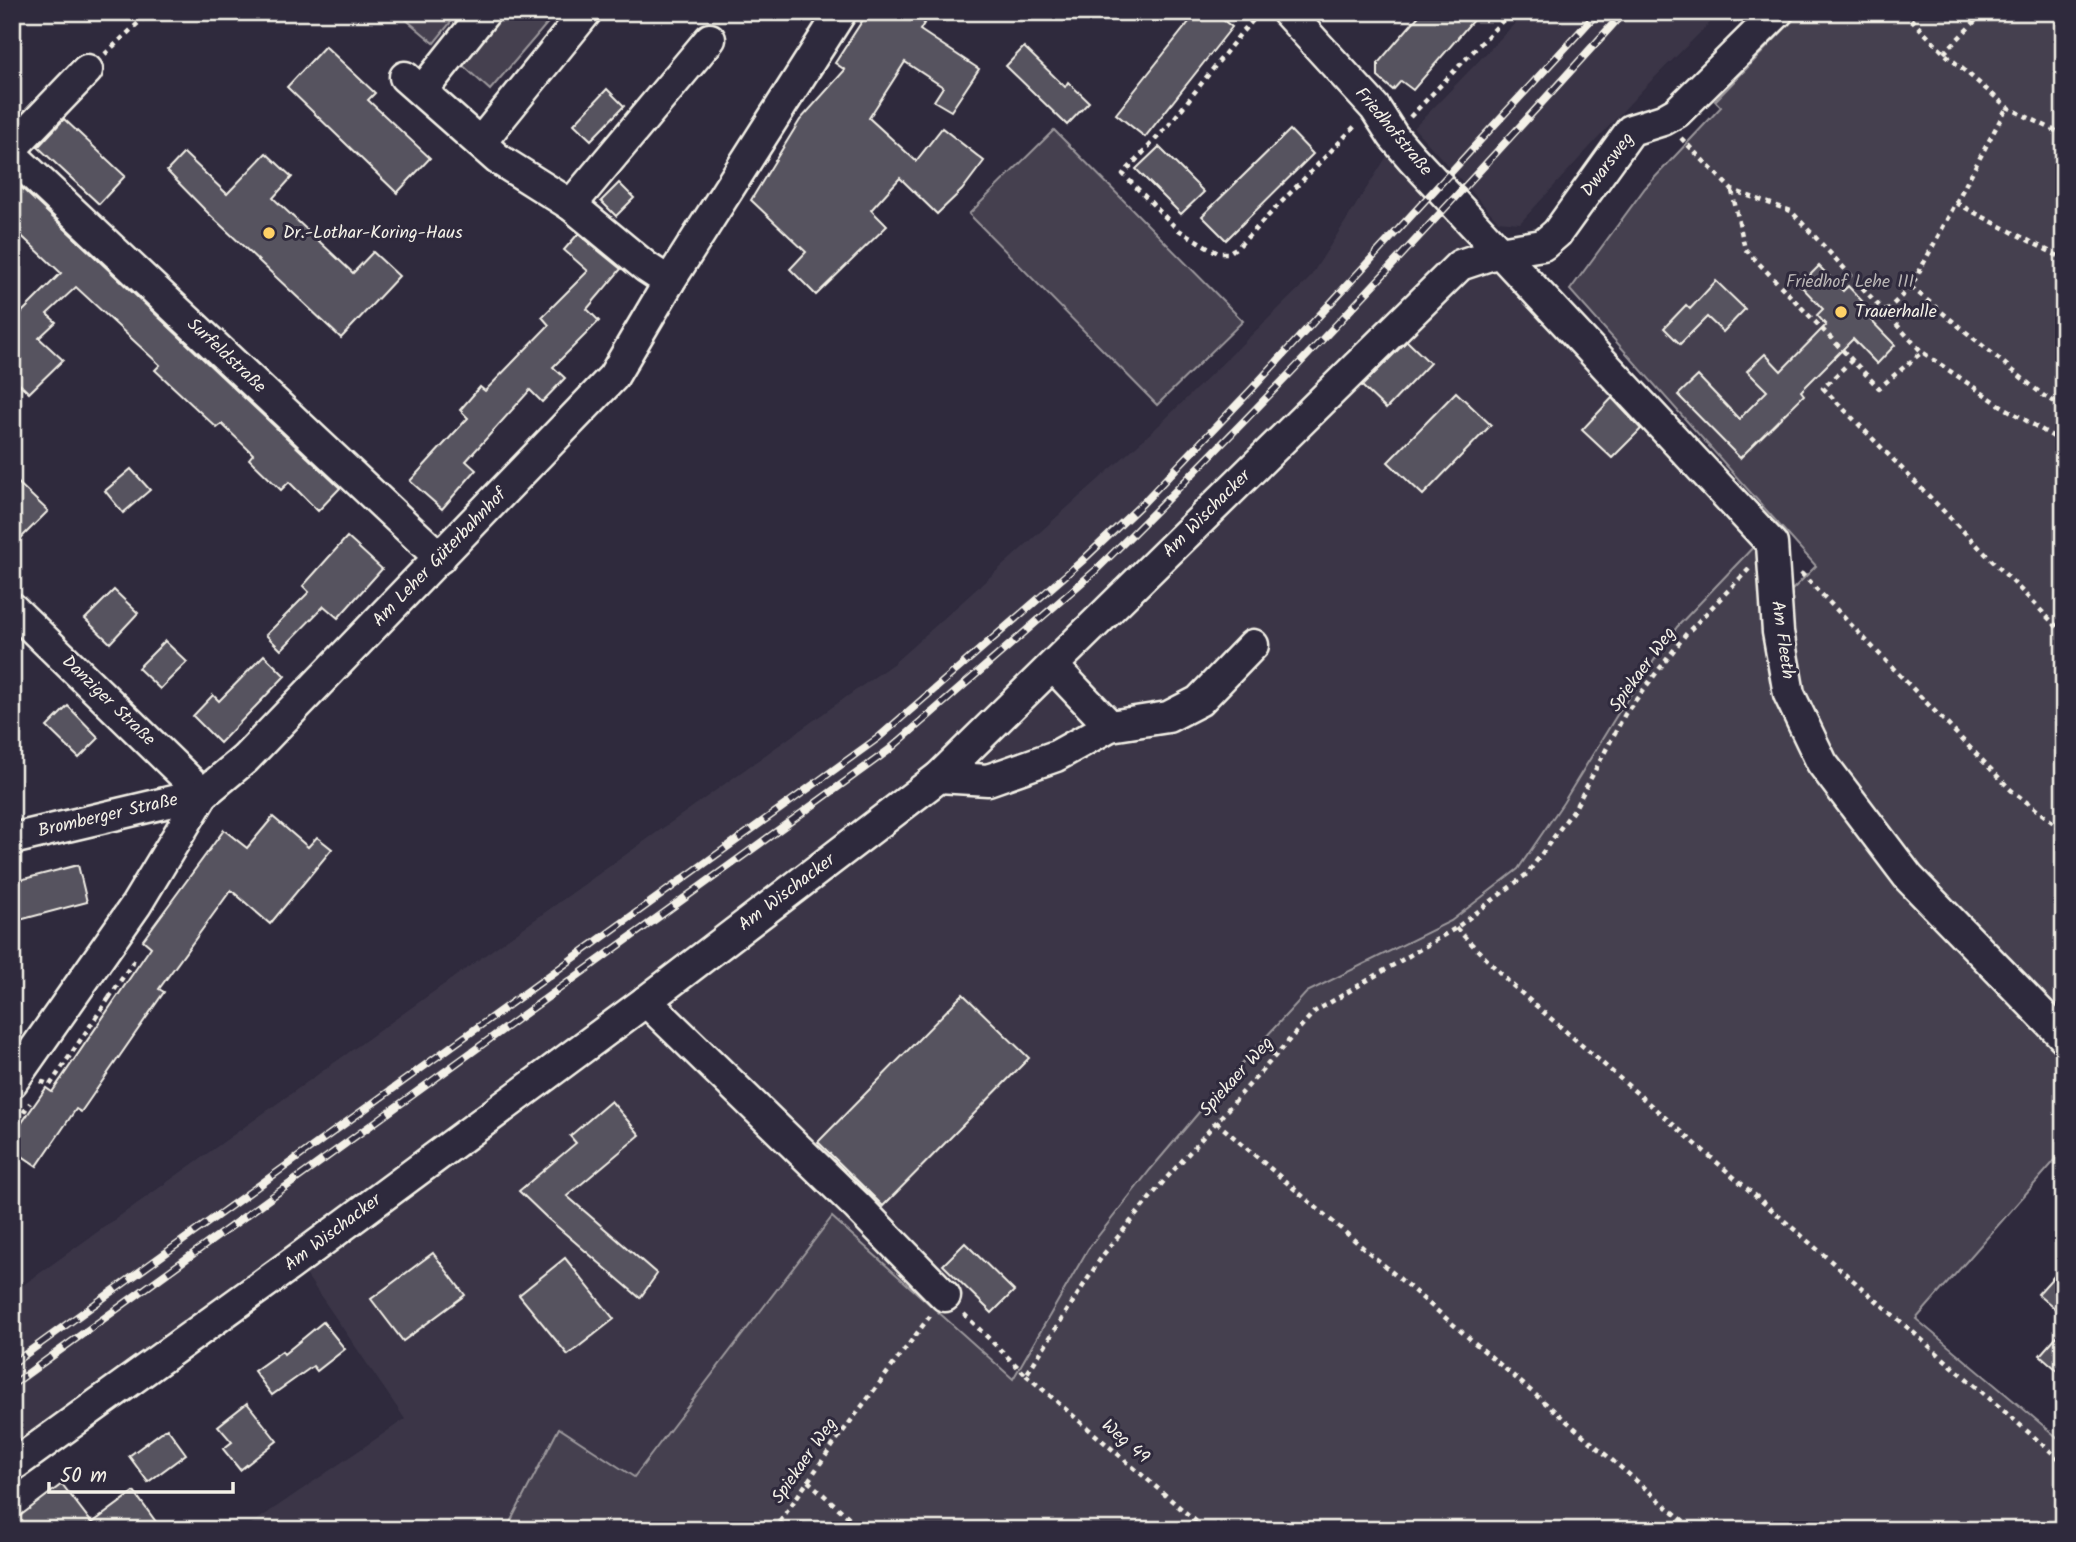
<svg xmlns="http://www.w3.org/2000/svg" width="2076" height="1542" font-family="Kalam,sans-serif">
<rect width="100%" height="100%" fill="#2f2a3d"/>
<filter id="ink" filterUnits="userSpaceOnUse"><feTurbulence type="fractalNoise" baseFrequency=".0143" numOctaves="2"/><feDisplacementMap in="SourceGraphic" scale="14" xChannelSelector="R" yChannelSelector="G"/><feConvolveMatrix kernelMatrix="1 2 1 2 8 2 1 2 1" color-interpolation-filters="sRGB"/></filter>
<g filter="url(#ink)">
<g fill="#3b3647">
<path d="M 1526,12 L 1721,12 L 1644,88 L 1520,223 L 1498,221 L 1414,128 Z"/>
<path d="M 1389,153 L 1758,542 L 1677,627 L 1518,869 L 1451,921 L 1307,992 L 1223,1084 L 1150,1170 L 1088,1249 L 1013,1379 L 832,1217 L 634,1478 L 559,1429 L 506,1530 L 254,1530 L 250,1525 L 405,1419 L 292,1254 L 12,1456 L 12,1293 L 894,663 L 1155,429 L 1309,279 Z"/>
</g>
<g fill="#454050" stroke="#9c989c" stroke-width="2">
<path d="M 397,12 L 459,12 L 434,43 Z"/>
<path d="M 503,12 L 557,12 L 490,90 L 459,62 Z"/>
<path d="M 1801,12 L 2064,12 L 2064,1022 L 1916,873 L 1831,760 L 1804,705 L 1790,642 L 1789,593 L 1816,566 L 1570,290 L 1645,188 L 1721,107 L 1715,101 Z"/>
<path d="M 1054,130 L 1243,321 L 1157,405 L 969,214 Z"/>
<path d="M 1758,542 L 1769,629 L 1900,881 L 2064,1060 L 2064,1150 L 1916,1319 L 2064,1443 L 2064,1530 L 506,1530 L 559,1428 L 634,1477 L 832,1217 L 1013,1379 L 1088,1249 L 1150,1170 L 1223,1084 L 1307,992 L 1451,921 L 1518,869 L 1563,803 L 1620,710 L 1677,627 Z"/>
</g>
<g fill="#56525f" stroke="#f4f1e8" stroke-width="2">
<path d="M 868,12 L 931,12 L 920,30 L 979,69 L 951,111 L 934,101 L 943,87 L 905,62 L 869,118 L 916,161 L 942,128 L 984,161 L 962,190 L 937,214 L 900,178 L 871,210 L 887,226 L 816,295 L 790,269 L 806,252 L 751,200 L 800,120 L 845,70 L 835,63 Z"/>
<path d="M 1197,12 L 1213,12 L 1232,27 L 1145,137 L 1116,114 Z"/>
<path d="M 1422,12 L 1480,12 L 1413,90 L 1401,81 L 1393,90 L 1378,77 L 1378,63 Z"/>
<path d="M 325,46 L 375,93 L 368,100 L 430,158 L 397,193 L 287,87 Z"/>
<path d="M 1024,47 L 1065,87 L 1068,82 L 1089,102 L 1067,125 L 1006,66 Z"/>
<path d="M 607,89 L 624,106 L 591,140 L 574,124 Z"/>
<path d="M 64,119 L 125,176 L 99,204 L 38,147 Z"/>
<path d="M 1290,130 L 1313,154 L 1226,240 L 1202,216 Z"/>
<path d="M 1159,147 L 1204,192 L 1181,214 L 1136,169 Z"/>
<path d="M 184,153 L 227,194 L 266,153 L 292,177 L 273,198 L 353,273 L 373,252 L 399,276 L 341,338 L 209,214 L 167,171 Z"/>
<path d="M 12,179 L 340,488 L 318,511 L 289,482 L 281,490 L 249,459 L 253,454 L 222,424 L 217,428 L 155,370 L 160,365 L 76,287 L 47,314 L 56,322 L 39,338 L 63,360 L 29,393 L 12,377 L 12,322 L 61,273 L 12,227 Z"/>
<path d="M 619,183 L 634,198 L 616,216 L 601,201 Z"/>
<path d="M 578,234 L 621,269 L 587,309 L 599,321 L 553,367 L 565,378 L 542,402 L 530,390 L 466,461 L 476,470 L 442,509 L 410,481 L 468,418 L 460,410 L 480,387 L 485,391 L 549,325 L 542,317 L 588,271 L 564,250 Z"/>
<path d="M 1819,266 L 1843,291 L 1848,286 L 1862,301 L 1857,306 L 1895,345 L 1877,364 L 1853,339 L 1801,391 L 1804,395 L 1740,458 L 1678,395 L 1698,376 L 1739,419 L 1767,391 L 1747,371 L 1765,354 L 1781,371 L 1826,325 L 1817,315 L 1823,309 L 1800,285 Z"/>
<path d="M 1716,281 L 1745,309 L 1723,332 L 1707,317 L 1680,344 L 1664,328 L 1686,305 L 1690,309 Z"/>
<path d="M 1407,341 L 1430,363 L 1386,409 L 1362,386 Z"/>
<path d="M 1456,392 L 1491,425 L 1423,495 L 1388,462 Z"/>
<path d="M 1612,398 L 1641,429 L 1612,458 L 1582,430 Z"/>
<path d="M 131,469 L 150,490 L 123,513 L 105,491 Z"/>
<path d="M 12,477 L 48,511 L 12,547 Z"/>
<path d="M 347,537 L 382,569 L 338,618 L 324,606 L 281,650 L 266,635 L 309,592 L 303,586 Z"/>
<path d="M 114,590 L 138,613 L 110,643 L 85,619 Z"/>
<path d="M 165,641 L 187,662 L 160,689 L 138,668 Z"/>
<path d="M 264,655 L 285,676 L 220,743 L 193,716 L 213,695 L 219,701 Z"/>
<path d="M 68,706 L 99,738 L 79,758 L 47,727 Z"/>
<path d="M 273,817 L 308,847 L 317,837 L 332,849 L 270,924 L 231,890 L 159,989 L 164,992 L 81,1112 L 76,1109 L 37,1166 L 12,1149 L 12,1137 L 46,1088 L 52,1092 L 151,947 L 143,940 L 224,830 L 247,848 Z"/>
<path d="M 78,865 L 87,902 L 12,922 L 12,882 Z"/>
<path d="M 963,994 L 1029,1058 L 883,1206 L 818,1142 Z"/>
<path d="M 611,1101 L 640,1135 L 567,1196 L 657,1274 L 640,1298 L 546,1217 L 519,1191 L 576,1143 L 570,1136 Z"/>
<path d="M 965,1243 L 1014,1291 L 992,1313 L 943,1265 Z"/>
<path d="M 433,1253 L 465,1295 L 403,1341 L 371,1299 Z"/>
<path d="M 565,1258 L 614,1319 L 568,1355 L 519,1295 Z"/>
<path d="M 2064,1265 L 2064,1316 L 2038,1294 Z"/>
<path d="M 323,1322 L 345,1349 L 317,1371 L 313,1366 L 272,1395 L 254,1371 L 282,1351 L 284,1354 Z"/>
<path d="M 2064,1328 L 2064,1376 L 2040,1355 Z"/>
<path d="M 247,1403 L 277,1441 L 240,1470 L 223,1449 L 232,1442 L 218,1426 Z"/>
<path d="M 167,1428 L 186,1454 L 148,1482 L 129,1456 Z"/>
<path d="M 62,1484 L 92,1523 L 134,1492 L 162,1530 L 12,1530 L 12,1522 Z"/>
</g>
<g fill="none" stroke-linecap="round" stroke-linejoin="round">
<g stroke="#f4f1e8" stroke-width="35">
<g id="minor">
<path d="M 1287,12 L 1375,108 L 1393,136 L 1412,158 L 1772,544 L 1778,632 L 1789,694 L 1822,763 L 1909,878 L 2064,1037"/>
<path d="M 405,77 L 498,159 L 571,205 L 646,267 L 669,282"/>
<path d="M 422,91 L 485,12"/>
<path d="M 480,143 L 586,12"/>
<path d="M 12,148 L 87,70"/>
<path d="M 12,155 L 440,558"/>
<path d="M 571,205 L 710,39"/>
<path d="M 12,608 L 203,794"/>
<path d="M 1053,666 L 1110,726"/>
<path d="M 939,777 L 988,780 L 1056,756 L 1110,726 L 1168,717 L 1199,701 L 1253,645"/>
<path d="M 12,839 L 203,794"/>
<path d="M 646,1001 L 858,1207 L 945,1296"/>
<path d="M 12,1082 L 136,905 L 203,794 L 245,759 L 613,377 L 669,282 L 841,12"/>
<path d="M 12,1466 L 290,1265 L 646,1001 L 939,777 L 1460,265 L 1499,252 L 1543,245 L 1557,233 L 1631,130 L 1663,120 L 1677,112 L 1778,12"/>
</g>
</g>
<g stroke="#f4f1e8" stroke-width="4.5" stroke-dasharray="5 5" stroke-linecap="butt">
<path d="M 1904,12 L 1944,53 L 2007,107 L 2064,135"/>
<path d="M 1260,13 L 1241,33 L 1169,125 L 1123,174 L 1177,229 L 1218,253 L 1228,253 L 1239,246 L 1355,126"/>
<path d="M 1944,53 L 1984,12"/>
<path d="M 105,54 L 150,12"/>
<path d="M 1410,117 L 1511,12"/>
<path d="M 1681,138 L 1732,190 L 1791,211 L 1922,352 L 2000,405 L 2064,443"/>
<path d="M 1732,191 L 1745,249 L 1879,388 L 1922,352"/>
<path d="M 1956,203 L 2064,259"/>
<path d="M 1911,287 L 2044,396 L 2064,407"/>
<path d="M 1886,311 L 1911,287 L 2007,107"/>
<path d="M 1852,360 L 1823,388 L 2064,634"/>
<path d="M 1801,573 L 2011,790 L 2064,831"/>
<path d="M 1456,928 L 1511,984 L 2064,1463"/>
<path d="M 109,998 L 133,962 L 129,960"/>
<path d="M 12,1013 L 19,1003"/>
<path d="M 42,1084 L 43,1082 L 50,1085 L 109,998 L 107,996"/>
<path d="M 1216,1122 L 1694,1530"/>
<path d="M 12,1129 L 30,1103"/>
<path d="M 964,1314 L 1026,1375 L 1103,1255 L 1164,1181 L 1314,1012 L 1456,928 L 1527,874 L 1575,808 L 1625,714 L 1686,634 L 1749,569"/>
<path d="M 1026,1375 L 1206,1530"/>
<path d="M 808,1481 L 863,1530"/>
<path d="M 774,1530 L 838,1438 L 930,1316"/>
</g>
<use href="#minor" stroke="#2f2a3d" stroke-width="30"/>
<g stroke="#f4f1e8" stroke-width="8">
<g id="rail">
<path d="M 12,1364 L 878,738 L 1082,561 L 1143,503 L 1250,391 L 1598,12"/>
<path d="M 12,1385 L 889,750 L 1096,570 C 1279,391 1452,202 1624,12"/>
</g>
</g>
<use href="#rail" stroke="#2f2a3d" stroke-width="5" stroke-dasharray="16" stroke-linecap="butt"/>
</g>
</g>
<g fill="#ffd166" stroke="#2f2a3d" stroke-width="2.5">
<circle cx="269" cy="233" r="7"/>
<circle cx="1841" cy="312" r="7"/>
</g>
<g text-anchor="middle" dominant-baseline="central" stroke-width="6" stroke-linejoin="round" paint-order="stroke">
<g font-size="18" fill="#f4f1e8" stroke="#2f2a3d">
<text transform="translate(1393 132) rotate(50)">Friedhofstraße</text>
<text transform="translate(1608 165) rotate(-53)">Dwarsweg</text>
<text transform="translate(226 356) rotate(43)">Surfeldstraße</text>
<text transform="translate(1207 514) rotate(-45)">Am Wischacker</text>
<text transform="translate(440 558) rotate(-46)">Am Leher Güterbahnhof</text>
<text transform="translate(1782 640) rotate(82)">Am Fleeth</text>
<text transform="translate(1643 670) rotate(-54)">Spiekaer Weg</text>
<text transform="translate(108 701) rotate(44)">Danziger Straße</text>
<text transform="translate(108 816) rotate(-13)">Bromberger Straße</text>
<text transform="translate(787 893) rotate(-37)">Am Wischacker</text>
<text transform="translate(1237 1077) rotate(-48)">Spiekaer Weg</text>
<text transform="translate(333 1233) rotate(-37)">Am Wischacker</text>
<text transform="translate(1125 1442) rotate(41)">Weg 49</text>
<text transform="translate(805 1461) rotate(-55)">Spiekaer Weg</text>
</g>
<g font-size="18" fill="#f4f1e8" stroke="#2f2a3d" text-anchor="start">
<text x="283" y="233">Dr.-Lothar-Koring-Haus</text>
<text x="1855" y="312">Trauerhalle</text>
</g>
<g font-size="18" fill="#b7b3b3" stroke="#2f2a3d">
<text x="1850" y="282">Friedhof Lehe III</text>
</g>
</g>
<rect width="2076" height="1542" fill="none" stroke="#2f2a3d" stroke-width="42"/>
<rect x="21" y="21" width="2034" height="1500" fill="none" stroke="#f4f1e8" stroke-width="2.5" filter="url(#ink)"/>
<path d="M49 1482v10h184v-10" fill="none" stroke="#f4f1e8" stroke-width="3.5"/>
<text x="60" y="1482" font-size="21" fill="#f4f1e8" stroke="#2f2a3d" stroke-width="5" paint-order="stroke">50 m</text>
</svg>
